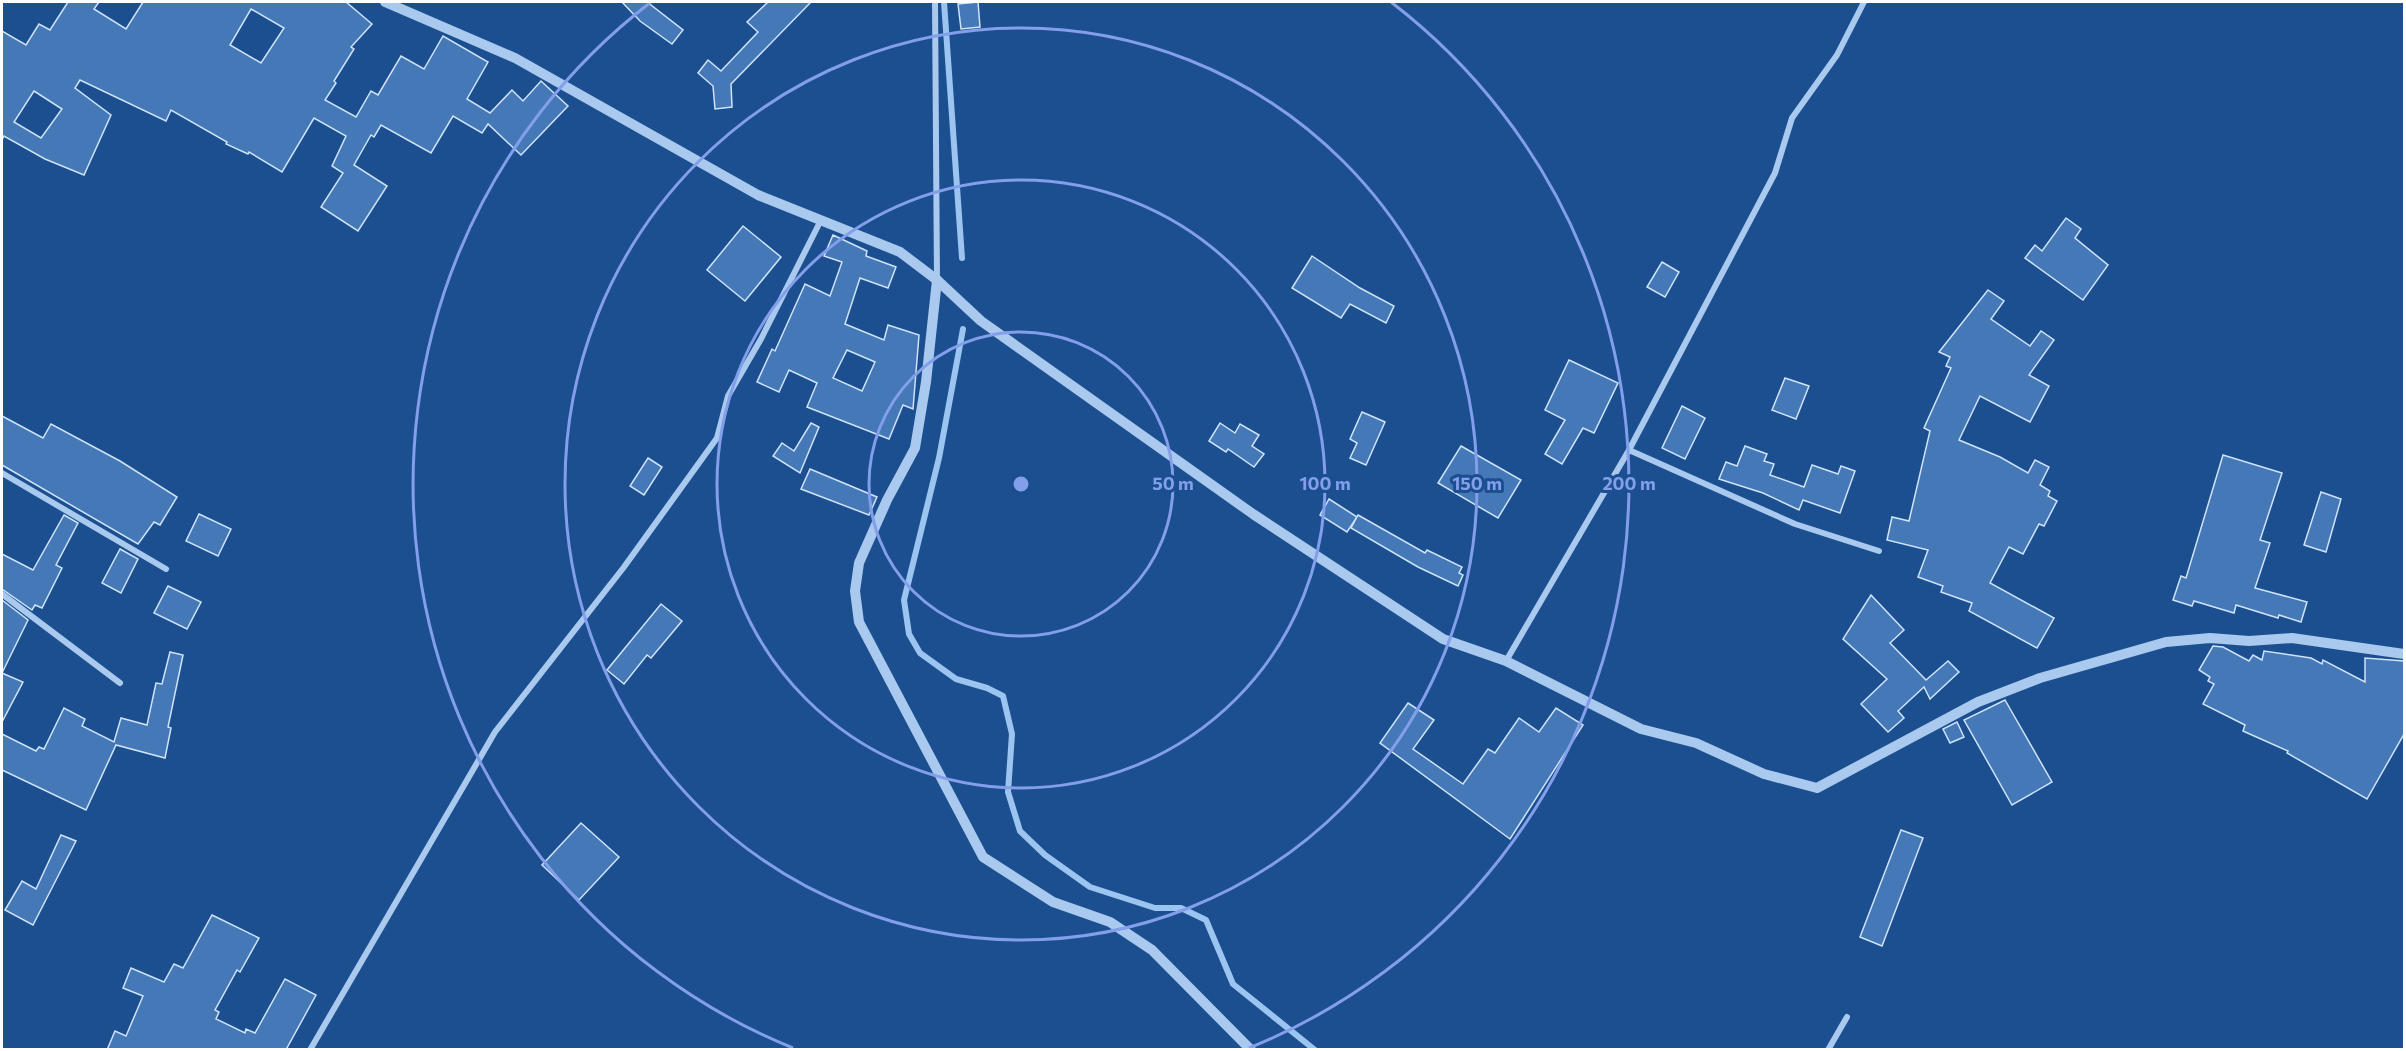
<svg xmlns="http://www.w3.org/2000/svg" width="2406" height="1051" font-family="Commissioner,sans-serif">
<rect width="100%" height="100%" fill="#1b4f8f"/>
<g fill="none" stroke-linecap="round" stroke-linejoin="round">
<g stroke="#9cc4f0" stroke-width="6">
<path d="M 944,2 L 962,258"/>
<path d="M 963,329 L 939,458 L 904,600 L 909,634 L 920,653 L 956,679 L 987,688 L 1003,696 L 1012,734 L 1008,792 L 1020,831 L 1045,855 L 1090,887 L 1155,908 L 1181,908 L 1206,920 L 1233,984 L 1315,1050"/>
</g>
</g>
<g fill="#4478b7" stroke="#cfe3fa" stroke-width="1.5" fill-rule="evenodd">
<path d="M 68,2 L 99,2 L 94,9 L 126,29 L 143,2 L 346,2 L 372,24 L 351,47 L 354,49 L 334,81 L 336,83 L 325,100 L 356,117 L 371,91 L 378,95 L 401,56 L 424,69 L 443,36 L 488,62 L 467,99 L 490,113 L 512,90 L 523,101 L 541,81 L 568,106 L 521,155 L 488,124 L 482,133 L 453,116 L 431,153 L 381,125 L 374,137 L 371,135 L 354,165 L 387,186 L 358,231 L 321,207 L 343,173 L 332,166 L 346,136 L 314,118 L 282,172 L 249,152 L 248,154 L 226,144 L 227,142 L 171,110 L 166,121 L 80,80 L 75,88 L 111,115 L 84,175 L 45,159 L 4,136 L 2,140 L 2,31 L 26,45 L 39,24 L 50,30 ZM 251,9 L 284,28 L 261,63 L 230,45 ZM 34,91 L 62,109 L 41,138 L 14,122 Z"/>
<path d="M 622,2 L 647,2 L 683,30 L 672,44 L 640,21 Z"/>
<path d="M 768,2 L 811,2 L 731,84 L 732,107 L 715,109 L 713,86 L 698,73 L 708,60 L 721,71 L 758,32 L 747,22 Z"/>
<path d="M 978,2 L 980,27 L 961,29 L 958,4 Z"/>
<path d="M 2066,218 L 2081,229 L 2075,238 L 2108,265 L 2083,300 L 2025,258 L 2035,245 L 2042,251 Z"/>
<path d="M 743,226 L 781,257 L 745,301 L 707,270 Z"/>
<path d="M 833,235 L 867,251 L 866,256 L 896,267 L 888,288 L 860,278 L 845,324 L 884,340 L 888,325 L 919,335 L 913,409 L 903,405 L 889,439 L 807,407 L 817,383 L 789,370 L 779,392 L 757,382 L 772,349 L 775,351 L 805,284 L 830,296 L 842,262 L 824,256 ZM 847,350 L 875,362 L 862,391 L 833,378 Z"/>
<path d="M 1312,256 L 1360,288 L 1394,306 L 1386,323 L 1350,304 L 1341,318 L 1292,288 Z"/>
<path d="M 1662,262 L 1679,272 L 1665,297 L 1647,287 Z"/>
<path d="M 1988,290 L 2004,301 L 1991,319 L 2030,346 L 2041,331 L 2054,340 L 2029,375 L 2049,386 L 2030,422 L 1980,396 L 1959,440 L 2000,457 L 2028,473 L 2035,460 L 2049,467 L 2040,485 L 2050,491 L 2048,496 L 2057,501 L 2044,526 L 2039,524 L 2023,554 L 2009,547 L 1990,583 L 2054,618 L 2037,648 L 1969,611 L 1972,603 L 1941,592 L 1943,586 L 1918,577 L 1928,550 L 1887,540 L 1892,517 L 1909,521 L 1930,431 L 1924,428 L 1951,368 L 1946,366 L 1950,357 L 1939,352 Z"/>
<path d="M 1569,360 L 1618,383 L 1594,433 L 1583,428 L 1562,464 L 1545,454 L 1565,420 L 1545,410 Z"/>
<path d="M 1785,378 L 1809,386 L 1796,419 L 1772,410 Z"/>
<path d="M 1682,406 L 1705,418 L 1685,459 L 1662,448 Z"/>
<path d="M 1362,412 L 1385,422 L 1366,465 L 1350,458 L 1357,443 L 1350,439 Z"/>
<path d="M 2,416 L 43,438 L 51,424 L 120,461 L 177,497 L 160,525 L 154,522 L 138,544 L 2,465 Z"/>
<path d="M 811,423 L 819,427 L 800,473 L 773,456 L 782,443 L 794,451 Z"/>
<path d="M 1220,423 L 1235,433 L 1240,424 L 1259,435 L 1252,446 L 1264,454 L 1254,467 L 1228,449 L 1226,452 L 1209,441 Z"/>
<path d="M 1461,446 L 1521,480 L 1498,518 L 1438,483 Z"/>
<path d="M 1745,446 L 1767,454 L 1764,461 L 1774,464 L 1770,475 L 1804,487 L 1812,465 L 1838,474 L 1841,466 L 1855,471 L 1840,513 L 1803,500 L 1799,510 L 1763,493 L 1719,479 L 1726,462 L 1737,466 Z"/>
<path d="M 2223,455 L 2282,473 L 2260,540 L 2270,543 L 2255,588 L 2307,602 L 2301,622 L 2279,615 L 2278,618 L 2236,605 L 2234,613 L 2194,601 L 2192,606 L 2173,600 L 2181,576 L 2186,578 Z"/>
<path d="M 648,458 L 662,467 L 644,495 L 630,486 Z"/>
<path d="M 810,469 L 877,497 L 869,515 L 801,489 Z"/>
<path d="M 2321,492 L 2341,499 L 2326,552 L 2304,545 Z"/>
<path d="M 1329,499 L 1357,517 L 1347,532 L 1320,515 Z"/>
<path d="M 199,514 L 231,529 L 218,556 L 186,541 Z"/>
<path d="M 64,515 L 78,523 L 56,565 L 62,568 L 42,608 L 35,605 L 32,610 L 2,589 L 2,554 L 33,570 Z"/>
<path d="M 1358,515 L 1425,553 L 1427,550 L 1462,567 L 1459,573 L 1463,575 L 1458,586 L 1418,567 L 1351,528 Z"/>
<path d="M 120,549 L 138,559 L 121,593 L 102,583 Z"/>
<path d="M 168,586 L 201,602 L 187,629 L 154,613 Z"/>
<path d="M 1871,595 L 1904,630 L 1890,643 L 1926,680 L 1948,661 L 1959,672 L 1930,699 L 1924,687 L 1898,711 L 1904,718 L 1888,732 L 1861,704 L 1887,679 L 1843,639 Z"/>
<path d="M 2,600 L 28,620 L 2,673 L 23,682 L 2,722 Z"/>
<path d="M 661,604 L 682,621 L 651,658 L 647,655 L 624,684 L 607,670 Z"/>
<path d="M 2213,646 L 2223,647 L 2249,661 L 2253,655 L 2262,660 L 2264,651 L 2311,658 L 2322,664 L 2323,660 L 2365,682 L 2365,658 L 2404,661 L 2404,734 L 2367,799 L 2287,753 L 2288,751 L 2243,731 L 2245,725 L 2203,704 L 2214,684 L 2208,681 L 2210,677 L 2199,670 Z"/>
<path d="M 170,652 L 183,655 L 168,727 L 171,728 L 165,758 L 116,745 L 86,810 L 2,770 L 2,734 L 36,751 L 39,747 L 44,749 L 64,708 L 85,719 L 82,726 L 114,742 L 121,718 L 147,725 L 156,683 L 162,684 Z"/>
<path d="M 2005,700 L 2052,782 L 2012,805 L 1964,720 Z"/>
<path d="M 1408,703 L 1434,720 L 1413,749 L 1463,784 L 1488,749 L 1495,753 L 1519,718 L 1539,732 L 1556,708 L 1583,725 L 1510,839 L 1380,743 Z"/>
<path d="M 1957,722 L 1964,737 L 1950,743 L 1943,729 Z"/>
<path d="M 581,823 L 619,857 L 579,900 L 542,865 Z"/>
<path d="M 1901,830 L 1923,838 L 1882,946 L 1860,937 Z"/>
<path d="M 61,835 L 76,841 L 33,925 L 5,910 L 22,881 L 36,889 Z"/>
<path d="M 212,915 L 259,938 L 240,972 L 237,970 L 215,1010 L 219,1012 L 216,1019 L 245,1033 L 246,1029 L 255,1033 L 285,979 L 316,995 L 287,1048 L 291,1050 L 107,1050 L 115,1031 L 126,1036 L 143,996 L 123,988 L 131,968 L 164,982 L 174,964 L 183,968 Z"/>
</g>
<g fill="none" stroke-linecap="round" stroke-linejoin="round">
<g stroke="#a9c9ee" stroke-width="6">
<path d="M 935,2 L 937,280"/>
<path d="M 1629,450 L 1795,524 L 1879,551"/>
<path d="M 2,473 L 166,569"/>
<path d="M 2,594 L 120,683"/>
<path d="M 1506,661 L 1629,450 L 1775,173 L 1792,118 L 1837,55 L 1864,2"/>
<path d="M 310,1050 L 495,732 L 624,567 L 717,438 L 728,396 L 761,339 L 821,220"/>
<path d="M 1828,1050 L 1847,1017"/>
</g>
<g stroke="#a9c9ee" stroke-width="10">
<path d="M 385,2 L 515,58 L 758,195 L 900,252 L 937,280 L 981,321 L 1253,514 L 1443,639 L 1506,661 L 1641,729 L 1696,743 L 1764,774 L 1817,788 L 1978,702 L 2040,678 L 2166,642 L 2210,638 L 2249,641 L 2292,638 L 2404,654"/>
<path d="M 937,280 L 926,382 L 915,448 L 887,500 L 859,563 L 855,591 L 859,622 L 983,857 L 1053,902 L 1110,922 L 1152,950 L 1251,1050"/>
</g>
</g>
<g fill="none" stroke="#839eea" stroke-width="3">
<circle cx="1021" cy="484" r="152"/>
<circle cx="1021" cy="484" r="304"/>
<circle cx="1021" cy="484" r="456"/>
<path d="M793 1048A608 608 0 0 1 651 2M1391 2A608 608 0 0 1 1249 1048"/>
</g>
<circle cx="1021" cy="484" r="9" fill="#839eea" stroke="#1b4f8f" stroke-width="3"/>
<g font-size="18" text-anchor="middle" font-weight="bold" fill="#839eea" stroke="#1b4f8f" stroke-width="6" stroke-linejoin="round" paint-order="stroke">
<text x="1173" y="490">50 m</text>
<text x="1325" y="490">100 m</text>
<text x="1477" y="490">150 m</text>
<text x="1629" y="490">200 m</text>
</g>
<rect width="2406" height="1051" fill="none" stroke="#ffffff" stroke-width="6"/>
</svg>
